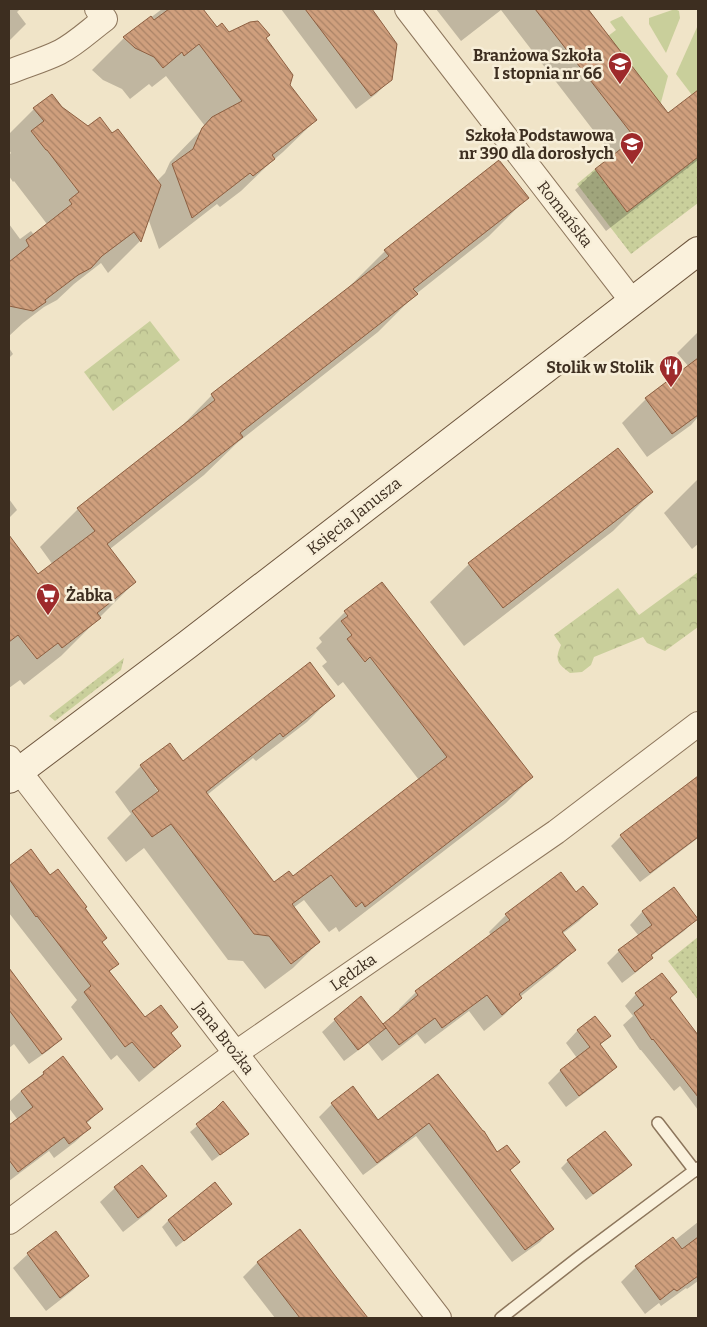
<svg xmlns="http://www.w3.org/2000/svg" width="707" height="1327" font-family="Bitter,serif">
<defs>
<pattern id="grass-dots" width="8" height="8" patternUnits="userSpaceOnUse" patternTransform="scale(1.25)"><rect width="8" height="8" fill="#c9cf9b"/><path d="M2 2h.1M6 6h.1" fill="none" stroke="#aeb285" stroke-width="1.8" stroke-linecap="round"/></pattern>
<pattern id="park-crowns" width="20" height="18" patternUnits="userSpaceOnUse" patternTransform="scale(1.25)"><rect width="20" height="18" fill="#c9cf9b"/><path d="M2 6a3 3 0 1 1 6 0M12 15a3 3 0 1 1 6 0" fill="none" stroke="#aeb285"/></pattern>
<pattern id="building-back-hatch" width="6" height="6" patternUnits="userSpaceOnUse" patternTransform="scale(1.25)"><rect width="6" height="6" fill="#cf9f7d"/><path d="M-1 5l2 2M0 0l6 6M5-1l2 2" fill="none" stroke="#a98266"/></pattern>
</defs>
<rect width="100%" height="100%" fill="#f0e4c8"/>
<g fill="url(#grass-dots)">
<path d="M 698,157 L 698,203 L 631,254 L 577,184 L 595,169 L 627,212 Z"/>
<path d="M 124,658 L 121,670 L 55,721 L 49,716 Z"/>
<path d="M 698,937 L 698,1000 L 668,961 Z"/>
</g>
<g fill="url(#park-crowns)">
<path d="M 150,321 L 180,360 L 113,411 L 84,372 Z"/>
<path d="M 698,572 L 698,627 L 665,651 L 647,643 L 643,637 L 594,657 L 591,665 L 582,672 L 570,673 C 558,664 554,660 561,645 L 554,635 L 618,588 L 639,615 Z"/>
</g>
<g fill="#c9cf9b">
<path d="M 675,9 L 679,11 L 680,18 L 666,53 L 649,24 L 649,18 Z"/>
<path d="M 622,16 L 668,76 L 660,106 L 608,36 L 616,30 L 610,22 L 611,21 Z"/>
<path d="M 698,25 L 698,90 L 692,95 L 676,74 Z"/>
</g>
<g fill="#0003" fill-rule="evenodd">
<path d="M 9,9 L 20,9 L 17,12 L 26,24 L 9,41 Z"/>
<path d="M 162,9 L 201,9 L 217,28 L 229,34 L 265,38 L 288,86 L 316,120 L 283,152 L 270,163 L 241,191 L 220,207 L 217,204 L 159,249 L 148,218 L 140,241 L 108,273 L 101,263 L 74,284 L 57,300 L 44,307 L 23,323 L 9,336 L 9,224 L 20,239 L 31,231 L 34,235 L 47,224 L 14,181 L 13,182 L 9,176 L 9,155 L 11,153 L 9,150 L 9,134 L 34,109 L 61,108 L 88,128 L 112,135 L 157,181 L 165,173 L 170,162 L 205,126 L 166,76 L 152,87 L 149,84 L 130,99 L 122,89 L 103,80 L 92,70 L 124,38 Z"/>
<path d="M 281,9 L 370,9 L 396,45 L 391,79 L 376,94 L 356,109 Z"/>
<path d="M 436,9 L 586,9 L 667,115 L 698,91 L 698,160 L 606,231 L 575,190 L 596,170 L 613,156 L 501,10 L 461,41 Z"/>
<path d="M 499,162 L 527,198 L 489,236 L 416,294 L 378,332 L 237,443 L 204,475 L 110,549 L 135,582 L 61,656 L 24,685 L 20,680 L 9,688 L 9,538 L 38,576 L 53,565 L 40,547 L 78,509 L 174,434 L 212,395 L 347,289 L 385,251 Z"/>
<path d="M 698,332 L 698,417 L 691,425 L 647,457 L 622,423 L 646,399 L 689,367 L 677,353 Z"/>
<path d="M 9,348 L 13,354 L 9,358 Z"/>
<path d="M 698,479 L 698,544 L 692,549 L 664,513 Z"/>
<path d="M 652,492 L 613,531 L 464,646 L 430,602 L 469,564 Z"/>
<path d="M 9,499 L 17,510 L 9,518 Z"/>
<path d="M 345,612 L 532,777 L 506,803 L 339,932 L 336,927 L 329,932 L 304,900 L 293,908 L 319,942 L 293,968 L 265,989 L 243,961 L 228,960 L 144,848 L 126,862 L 107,838 L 131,814 L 115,792 L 141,766 L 169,745 L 183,763 L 333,696 L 307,722 L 256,761 L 253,758 L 207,795 L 274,883 L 293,878 L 419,780 L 343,682 L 338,686 L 322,666 L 327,662 L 316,648 L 322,642 L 319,638 ZM 157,786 L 162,797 L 155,787 Z"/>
<path d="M 698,778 L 698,838 L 640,882 L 611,846 L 621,836 Z"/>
<path d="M 31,851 L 49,876 L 84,908 L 100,943 L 117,964 L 109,972 L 145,1019 L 170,1033 L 179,1046 L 165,1060 L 139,1082 L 117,1055 L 111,1060 L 71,1007 L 77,1000 L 9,913 L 9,868 Z"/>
<path d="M 561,874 L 575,894 L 596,904 L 579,921 L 562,934 L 574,950 L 557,967 L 520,997 L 521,998 L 504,1015 L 484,1031 L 469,1011 L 425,1044 L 417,1034 L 382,1061 L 368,1043 L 344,1061 L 322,1032 L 335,1020 L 383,1026 L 400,1011 L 399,1009 L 416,992 L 491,936 L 489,932 L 506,915 Z"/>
<path d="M 673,889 L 696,919 L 684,931 L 651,956 L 652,958 L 639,970 L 622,983 L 607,963 L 619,951 L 639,936 L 630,925 L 642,912 Z"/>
<path d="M 9,970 L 61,1039 L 49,1050 L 29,1064 L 14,1044 L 9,1048 Z"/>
<path d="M 676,992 L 669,999 L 698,1037 L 698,1110 L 680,1086 L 674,1091 L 641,1050 L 640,1050 L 623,1025 L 633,1016 L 625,1006 L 636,994 Z"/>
<path d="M 578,1030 L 609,1036 L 599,1046 L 615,1067 L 603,1079 L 566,1107 L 548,1083 L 561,1070 L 577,1058 L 566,1043 Z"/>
<path d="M 63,1058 L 102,1109 L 86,1124 L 90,1128 L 75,1142 L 54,1158 L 49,1151 L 9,1181 L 9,1127 L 18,1120 L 9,1108 L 9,1102 L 21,1091 Z"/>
<path d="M 438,1076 L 497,1153 L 519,1162 L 509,1171 L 553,1228 L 540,1242 L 512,1262 L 416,1136 L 363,1175 L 319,1117 L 332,1104 L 378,1121 Z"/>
<path d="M 216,1110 L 247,1133 L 240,1140 L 212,1161 L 190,1132 Z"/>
<path d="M 605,1133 L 631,1165 L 624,1172 L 586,1200 L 561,1168 L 568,1161 Z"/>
<path d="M 142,1166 L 165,1196 L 151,1210 L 123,1232 L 100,1202 L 115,1188 Z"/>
<path d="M 230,1204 L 223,1211 L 176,1247 L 162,1227 L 169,1220 Z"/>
<path d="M 698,1222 L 698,1281 L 687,1289 L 686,1288 L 661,1306 L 659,1303 L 645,1314 L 621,1282 L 636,1267 L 673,1239 L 674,1241 Z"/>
<path d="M 299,1231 L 366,1318 L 275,1318 L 243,1277 L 257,1263 Z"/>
<path d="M 55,1233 L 88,1275 L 73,1290 L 46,1311 L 13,1268 L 28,1254 Z"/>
</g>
<g fill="url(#building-back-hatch)" stroke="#8d5f41">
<path d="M 169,9 L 203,9 L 217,27 L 222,23 L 229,32 L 250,22 L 258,21 L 270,35 L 266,38 L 293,75 L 290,85 L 317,120 L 272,155 L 275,159 L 253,176 L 250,173 L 192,218 L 172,164 L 193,149 L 202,128 L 212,117 L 242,101 L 199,44 L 184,56 L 182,52 L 163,68 L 154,57 L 135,48 L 123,37 L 151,16 L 154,20 Z"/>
<path d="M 305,9 L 372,9 L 397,44 L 392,80 L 371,96 Z"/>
<path d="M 535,9 L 588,9 L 668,113 L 698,90 L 698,157 L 627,212 L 595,169 L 635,138 Z"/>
<path d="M 52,94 L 62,107 L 88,126 L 100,117 L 112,133 L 118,129 L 161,185 L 141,242 L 134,232 L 102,256 L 91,268 L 78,275 L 45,300 L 46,302 L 33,311 L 9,306 L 9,262 L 29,246 L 26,240 L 72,204 L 69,200 L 79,192 L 47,150 L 46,150 L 31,131 L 44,121 L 33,108 Z"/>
<path d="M 499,160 L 529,198 L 413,289 L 418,294 L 240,433 L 243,437 L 107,544 L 136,582 L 97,613 L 101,618 L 62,648 L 58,643 L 37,659 L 18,635 L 9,642 L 9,535 L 38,574 L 95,531 L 77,508 L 215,400 L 211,394 L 389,256 L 384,250 Z"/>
<path d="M 698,358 L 698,415 L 672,434 L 645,398 Z"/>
<path d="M 618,448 L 653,492 L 503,608 L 468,563 Z"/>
<path d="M 382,582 L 533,777 L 365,907 L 362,902 L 356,907 L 331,875 L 292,904 L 320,942 L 291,964 L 269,936 L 254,934 L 171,824 L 152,837 L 132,811 L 159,791 L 140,765 L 170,743 L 183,761 L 310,662 L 335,696 L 283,737 L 280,733 L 206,792 L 274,882 L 289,871 L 293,876 L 447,757 L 370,657 L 365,662 L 347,639 L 352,635 L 341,621 L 348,616 L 344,611 Z"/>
<path d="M 698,776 L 698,837 L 650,873 L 620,835 Z"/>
<path d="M 31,849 L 50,875 L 58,869 L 87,907 L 85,908 L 107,938 L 102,942 L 119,964 L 109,971 L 145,1017 L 161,1005 L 178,1027 L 171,1033 L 181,1046 L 154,1068 L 132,1042 L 125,1047 L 84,992 L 91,986 L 37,916 L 36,917 L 9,879 L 9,866 Z"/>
<path d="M 561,872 L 576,892 L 583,886 L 598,904 L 562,932 L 576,950 L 519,994 L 522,998 L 502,1015 L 487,995 L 442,1028 L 435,1018 L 399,1045 L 383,1024 L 418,995 L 415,991 L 510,920 L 505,914 Z"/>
<path d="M 674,887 L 698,919 L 651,955 L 653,958 L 635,972 L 618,950 L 652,925 L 642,911 Z"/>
<path d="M 9,968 L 62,1039 L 42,1054 L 9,1010 Z"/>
<path d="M 662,973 L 677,992 L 670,998 L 698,1035 L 698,1097 L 653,1039 L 652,1040 L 634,1013 L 644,1005 L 635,993 Z"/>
<path d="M 361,996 L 386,1028 L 358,1050 L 334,1019 Z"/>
<path d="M 595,1016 L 611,1036 L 600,1044 L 617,1067 L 579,1096 L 560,1070 L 590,1047 L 577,1030 Z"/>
<path d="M 63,1056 L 103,1109 L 86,1122 L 91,1128 L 69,1144 L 64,1137 L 18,1172 L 9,1160 L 9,1125 L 33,1107 L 21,1091 L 44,1074 L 43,1072 Z"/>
<path d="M 438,1074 L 483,1131 L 484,1131 L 497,1152 L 507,1145 L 520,1162 L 510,1170 L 554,1229 L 525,1250 L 429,1123 L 377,1163 L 331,1103 L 353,1086 L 378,1120 Z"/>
<path d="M 223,1101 L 249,1134 L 220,1155 L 196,1124 L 215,1109 Z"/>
<path d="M 605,1131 L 632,1165 L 593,1194 L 567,1160 Z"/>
<path d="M 142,1165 L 167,1196 L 138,1218 L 114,1187 Z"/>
<path d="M 215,1182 L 232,1204 L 184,1241 L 168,1220 Z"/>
<path d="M 300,1229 L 333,1273 L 368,1318 L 300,1318 L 257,1262 Z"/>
<path d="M 56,1231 L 89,1276 L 60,1298 L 27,1253 Z"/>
<path d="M 673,1237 L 682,1249 L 698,1237 L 698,1276 L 677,1291 L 674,1289 L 660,1300 L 635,1266 Z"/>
</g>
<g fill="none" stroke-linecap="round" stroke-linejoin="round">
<g stroke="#8d765c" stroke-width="14">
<g id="lane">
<path d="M 658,1123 L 695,1171"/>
<path d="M 501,1318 L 579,1257 L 698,1168"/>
</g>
</g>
<g stroke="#8d765c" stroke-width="26">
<g id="street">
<path d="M 407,9 L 632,301"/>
<path d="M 9,72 C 26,65 44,60 60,52 C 77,43 90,30 105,19 L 97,9"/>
<path d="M 9,758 L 439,1318"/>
<path d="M 9,1222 L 236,1053 L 556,832 L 698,724"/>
</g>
</g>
<g stroke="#6f573f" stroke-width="30">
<path id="secondary" d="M 9,779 L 187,645 L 698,251"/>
</g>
<use href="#lane" stroke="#faf1dc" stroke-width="11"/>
<use href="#street" stroke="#faf1dc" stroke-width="24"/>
<use href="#secondary" stroke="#faf1dc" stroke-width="28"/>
</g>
<defs>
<g id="school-pin" transform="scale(1.25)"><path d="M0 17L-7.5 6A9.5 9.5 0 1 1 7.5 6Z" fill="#9e2a2b" stroke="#f7eed8"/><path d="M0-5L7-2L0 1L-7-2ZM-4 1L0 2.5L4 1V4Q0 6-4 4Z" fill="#fff"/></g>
<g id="restaurant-pin" transform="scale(1.25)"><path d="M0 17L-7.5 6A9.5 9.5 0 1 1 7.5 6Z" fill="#9e2a2b" stroke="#f7eed8"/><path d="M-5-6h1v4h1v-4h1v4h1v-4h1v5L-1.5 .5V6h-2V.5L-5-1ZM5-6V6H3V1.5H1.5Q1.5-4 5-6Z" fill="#fff"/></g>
<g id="supermarket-pin" transform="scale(1.25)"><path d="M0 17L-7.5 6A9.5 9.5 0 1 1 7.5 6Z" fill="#9e2a2b" stroke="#f7eed8"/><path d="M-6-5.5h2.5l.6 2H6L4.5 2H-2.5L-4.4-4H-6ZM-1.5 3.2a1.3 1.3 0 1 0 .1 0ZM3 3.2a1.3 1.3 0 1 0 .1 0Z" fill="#fff"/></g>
</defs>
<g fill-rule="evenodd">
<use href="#school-pin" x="620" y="64"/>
<use href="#school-pin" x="632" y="144"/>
<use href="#restaurant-pin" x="671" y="367"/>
<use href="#supermarket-pin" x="48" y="595"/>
</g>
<g text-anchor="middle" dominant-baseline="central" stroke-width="5" stroke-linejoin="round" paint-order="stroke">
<g font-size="16" font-weight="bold" fill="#3d2e20" stroke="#f7eed8" text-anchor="end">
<text x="602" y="55">Branżowa Szkoła<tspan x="602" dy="18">I stopnia nr 66</tspan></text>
<text x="614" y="135">Szkoła Podstawowa<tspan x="614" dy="18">nr 390 dla dorosłych</tspan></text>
<text x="654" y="367">Stolik w Stolik</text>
<text x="66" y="595" text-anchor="start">Żabka</text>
</g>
<g font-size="16" fill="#3d2e20" stroke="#f7eed8">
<text transform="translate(565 214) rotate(52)">Romańska</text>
<text transform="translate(354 516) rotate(-38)">Księcia Janusza</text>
<text transform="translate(353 972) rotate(-35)">Lędzka</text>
<text transform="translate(224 1038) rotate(52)">Jana Brożka</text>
</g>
</g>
<rect width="707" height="1327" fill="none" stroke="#3d2e20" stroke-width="20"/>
</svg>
